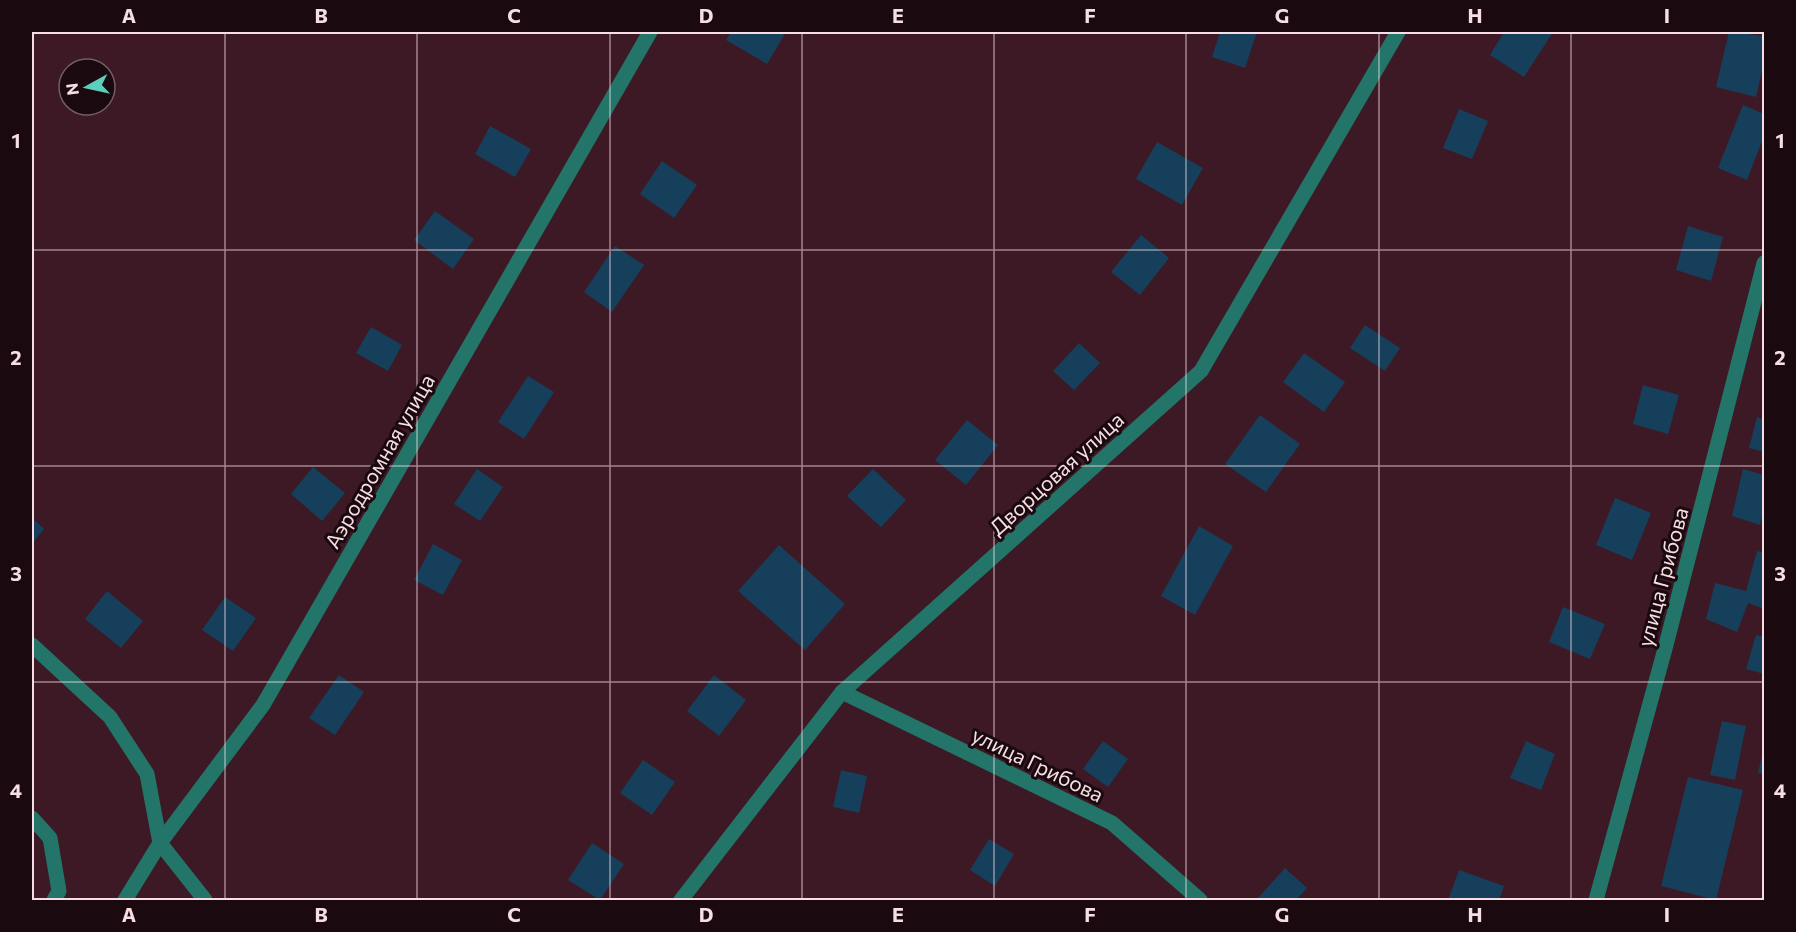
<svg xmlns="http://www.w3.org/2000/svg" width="1796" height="932" font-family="Commissioner,sans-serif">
<rect width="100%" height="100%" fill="#3d1925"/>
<g fill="#153f5a">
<path d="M 731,32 L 786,32 L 767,64 L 726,40 Z"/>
<path d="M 1220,32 L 1257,32 L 1245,68 L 1212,57 Z"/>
<path d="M 1504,32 L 1553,32 L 1524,77 L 1490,55 Z"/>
<path d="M 1729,32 L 1764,36 L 1764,62 L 1756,97 L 1716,87 Z"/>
<path d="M 1743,105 L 1764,114 L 1764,136 L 1747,180 L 1718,168 Z"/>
<path d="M 1459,109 L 1488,121 L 1472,159 L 1443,148 Z"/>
<path d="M 490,126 L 531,149 L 515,177 L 475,154 Z"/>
<path d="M 1157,142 L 1203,168 L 1182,205 L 1136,179 Z"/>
<path d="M 662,161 L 697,185 L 674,218 L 640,194 Z"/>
<path d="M 435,211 L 474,239 L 453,269 L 414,240 Z"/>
<path d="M 1688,226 L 1723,237 L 1711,281 L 1676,270 Z"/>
<path d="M 1141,235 L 1169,258 L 1140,295 L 1111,272 Z"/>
<path d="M 615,246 L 644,265 L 612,312 L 584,292 Z"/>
<path d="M 1365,325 L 1400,348 L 1385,371 L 1350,348 Z"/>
<path d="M 371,327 L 402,345 L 388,371 L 356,353 Z"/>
<path d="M 1079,343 L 1100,363 L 1074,390 L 1053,371 Z"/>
<path d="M 1304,353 L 1345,382 L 1324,412 L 1283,382 Z"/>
<path d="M 528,376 L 554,392 L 524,439 L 498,422 Z"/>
<path d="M 1643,385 L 1679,395 L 1668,434 L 1633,424 Z"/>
<path d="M 1260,415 L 1300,444 L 1266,492 L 1225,464 Z"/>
<path d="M 1757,417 L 1764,420 L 1764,452 L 1749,448 Z"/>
<path d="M 967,420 L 998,445 L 966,485 L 935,460 Z"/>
<path d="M 313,467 L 345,493 L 322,521 L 291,494 Z"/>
<path d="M 477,469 L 503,487 L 480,521 L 454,504 Z"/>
<path d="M 873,469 L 906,500 L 881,527 L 847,496 Z"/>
<path d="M 1743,469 L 1764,475 L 1764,509 L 1760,525 L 1732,516 Z"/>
<path d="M 1615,498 L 1651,513 L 1632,560 L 1596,545 Z"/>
<path d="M 32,518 L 44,529 L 32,544 Z"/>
<path d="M 1199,526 L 1233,546 L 1195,615 L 1161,596 Z"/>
<path d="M 433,544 L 462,560 L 443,595 L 414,580 Z"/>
<path d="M 779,545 L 845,604 L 805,650 L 738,591 Z"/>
<path d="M 1757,551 L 1764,553 L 1764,609 L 1748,603 L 1737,632 L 1706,619 L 1715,583 L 1746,591 Z"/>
<path d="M 107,591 L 143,621 L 121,648 L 85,619 Z"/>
<path d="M 225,597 L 256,618 L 233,651 L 202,630 Z"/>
<path d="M 1563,607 L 1605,624 L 1590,659 L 1549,642 Z"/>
<path d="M 1756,635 L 1764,637 L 1764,674 L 1746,669 Z"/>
<path d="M 339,675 L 364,692 L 335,735 L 309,718 Z"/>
<path d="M 714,675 L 746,700 L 719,736 L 687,711 Z"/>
<path d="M 1722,721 L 1746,726 L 1735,780 L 1710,775 Z"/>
<path d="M 1103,741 L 1128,759 L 1108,787 L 1083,769 Z"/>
<path d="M 1526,741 L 1555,754 L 1541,790 L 1510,778 Z"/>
<path d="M 1764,746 L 1764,774 L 1758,773 Z"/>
<path d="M 643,760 L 675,782 L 652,815 L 620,793 Z"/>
<path d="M 841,770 L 867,776 L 859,813 L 833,807 Z"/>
<path d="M 1688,777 L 1743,790 L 1716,900 L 1661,886 Z"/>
<path d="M 989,839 L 1014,854 L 995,886 L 970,870 Z"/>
<path d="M 592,843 L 624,864 L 600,900 L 568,880 Z"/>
<path d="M 1285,868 L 1307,888 L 1296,900 L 1261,900 L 1258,898 Z"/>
<path d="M 1459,870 L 1504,886 L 1499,900 L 1448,900 Z"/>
</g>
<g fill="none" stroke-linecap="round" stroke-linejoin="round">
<g stroke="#227568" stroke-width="15">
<path d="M 32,818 L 50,838 L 59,891 L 54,900"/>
<path d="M 160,843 L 205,900"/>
</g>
<g stroke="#227568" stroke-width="15">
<path d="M 842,692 L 1112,823 L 1200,900"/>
<path d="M 160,843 L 263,705 L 650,32"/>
<path d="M 681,900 L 842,692 L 1201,371 L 1398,32"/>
<path d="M 1596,900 L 1666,645 L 1764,263"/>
</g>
<path stroke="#227568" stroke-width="15" d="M 32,645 L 110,717 L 147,774 L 160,843 L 125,900"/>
</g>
<path fill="none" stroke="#f7dee4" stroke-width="1.5" stroke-opacity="0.55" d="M 225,32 L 225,900M 417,32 L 417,900M 610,32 L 610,900M 802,32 L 802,900M 994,32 L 994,900M 1186,32 L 1186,900M 1379,32 L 1379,900M 1571,32 L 1571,900M 32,250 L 1764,250M 32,466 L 1764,466M 32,682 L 1764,682"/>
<g text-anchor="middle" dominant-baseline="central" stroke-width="6" stroke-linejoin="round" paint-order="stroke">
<g font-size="21" fill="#f7dee4" stroke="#1a0a0f">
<text transform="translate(379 461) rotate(-60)">Аэродромная улица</text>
<text transform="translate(1056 473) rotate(-42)">Дворцовая улица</text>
<text transform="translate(1662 577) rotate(-75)">улица Грибова</text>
<text transform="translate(1038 764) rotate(26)">улица Грибова</text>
</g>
</g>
<rect width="1796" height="932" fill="none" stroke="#1a0a0f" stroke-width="66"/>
<g transform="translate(87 87) rotate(262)"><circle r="28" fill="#1a0a0f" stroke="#725f64" stroke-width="1.5"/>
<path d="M0-4.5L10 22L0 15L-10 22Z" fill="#5ccebb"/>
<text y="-9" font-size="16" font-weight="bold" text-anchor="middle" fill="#f7dee4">N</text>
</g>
<rect x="33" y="33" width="1730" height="866" fill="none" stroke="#f7dee4" stroke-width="2"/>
<g font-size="20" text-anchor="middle" font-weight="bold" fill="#f7dee4">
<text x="129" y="23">A</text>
<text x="321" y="23">B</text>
<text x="514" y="23">C</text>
<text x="706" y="23">D</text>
<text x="898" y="23">E</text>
<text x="1090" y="23">F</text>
<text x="1282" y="23">G</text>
<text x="1475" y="23">H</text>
<text x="1667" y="23">I</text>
<text x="16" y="148">1</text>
<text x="1780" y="148">1</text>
<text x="16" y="365">2</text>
<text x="1780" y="365">2</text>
<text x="16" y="581">3</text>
<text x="1780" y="581">3</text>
<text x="16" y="798">4</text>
<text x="1780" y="798">4</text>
<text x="129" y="922">A</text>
<text x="321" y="922">B</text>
<text x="514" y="922">C</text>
<text x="706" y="922">D</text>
<text x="898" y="922">E</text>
<text x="1090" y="922">F</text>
<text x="1282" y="922">G</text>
<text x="1475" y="922">H</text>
<text x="1667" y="922">I</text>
</g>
</svg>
